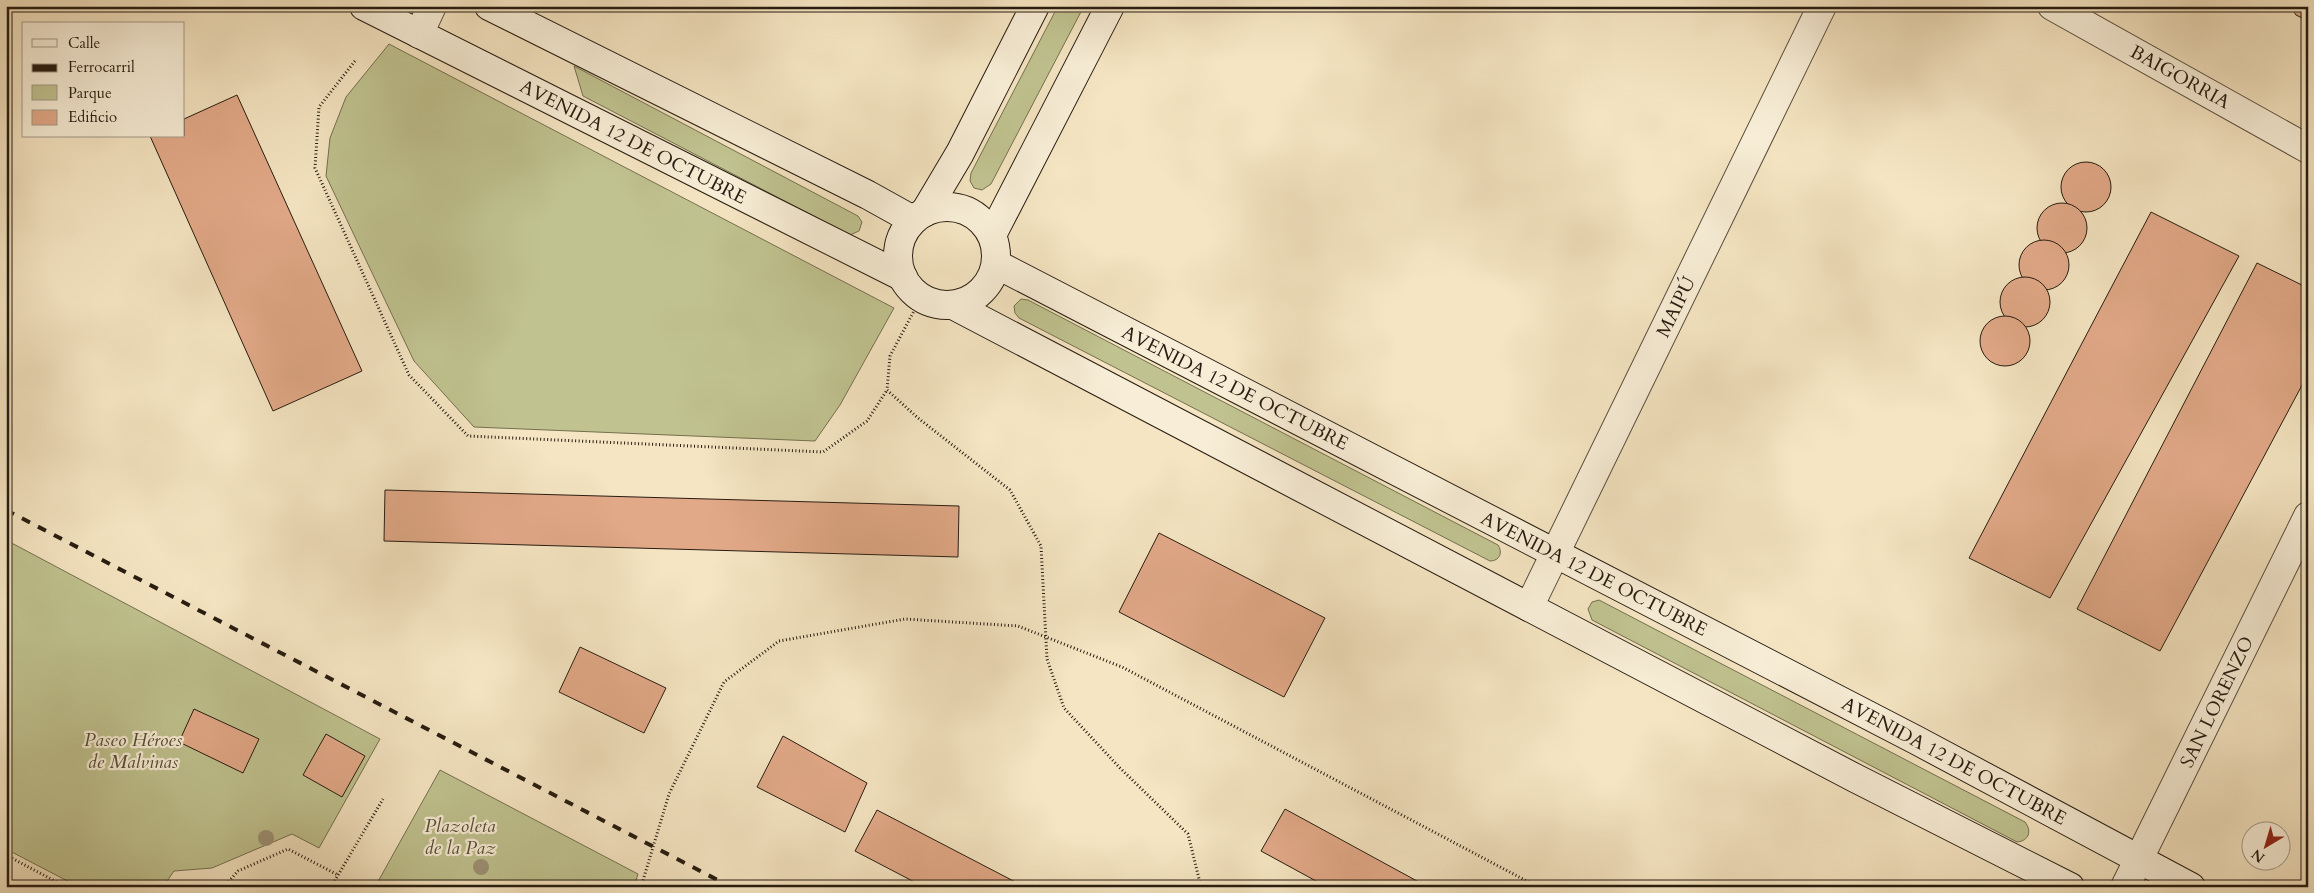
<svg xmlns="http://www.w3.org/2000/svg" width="2314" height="893" font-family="Cardo,serif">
<rect width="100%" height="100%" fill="#f5e5c2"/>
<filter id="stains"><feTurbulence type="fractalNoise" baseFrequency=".004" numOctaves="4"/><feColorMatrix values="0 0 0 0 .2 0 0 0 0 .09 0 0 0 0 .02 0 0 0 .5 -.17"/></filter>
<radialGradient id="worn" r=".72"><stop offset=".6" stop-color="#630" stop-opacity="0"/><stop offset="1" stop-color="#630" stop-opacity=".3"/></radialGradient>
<g fill="#c0c390" stroke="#747050">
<path d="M 1058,6 L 1084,6 L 991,184 L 982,190 L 974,188 L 970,181 L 971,173 Z"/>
<path d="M 389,44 L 894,308 L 840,405 L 815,441 L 474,427 L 414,361 L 326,176 L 330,138 L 346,97 Z"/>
<path d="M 574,66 L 858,216 L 862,222 L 859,231 L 850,235 L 583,96 Z"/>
<path d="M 1021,299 L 1028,300 L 1498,545 C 1503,552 1500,561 1490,561 L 1019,318 L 1015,313 L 1014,306 Z"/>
<path d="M 6,540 L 380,739 L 319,848 L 292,834 L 212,868 L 174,871 L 163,887 L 79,887 L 6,849 Z"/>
<path d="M 1599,600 L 2025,822 C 2032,831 2029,841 2017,842 L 1592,620 L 1588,609 L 1592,602 Z"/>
<path d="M 440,770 L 638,874 L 634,887 L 375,887 Z"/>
</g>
<g fill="#e2a988" stroke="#271c11">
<path d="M 2290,6 L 2308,6 L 2308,21 L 2296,15 Z"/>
<path d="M 237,95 L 362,371 L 273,411 L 150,136 L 184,136 L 184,119 Z"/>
<circle cx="2086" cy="187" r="25"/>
<circle cx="2062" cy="228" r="25"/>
<path d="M 2151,212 L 2239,256 L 2050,598 L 1969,558 Z"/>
<circle cx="2044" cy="265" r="25"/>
<path d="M 2257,263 L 2308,288 L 2308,374 L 2160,651 L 2077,609 Z"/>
<circle cx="2025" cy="302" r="25"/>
<circle cx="2005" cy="341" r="25"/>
<path d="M 385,490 L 959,506 L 958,557 L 384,541 Z"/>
<path d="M 1159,533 L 1325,618 L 1284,697 L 1119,612 Z"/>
<path d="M 580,647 L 666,688 L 644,733 L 559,692 Z"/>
<path d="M 194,709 L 259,739 L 243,773 L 179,742 Z"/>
<path d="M 326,734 L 365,756 L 342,797 L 303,775 Z"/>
<path d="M 783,736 L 867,783 L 845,832 L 757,787 Z"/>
<path d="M 1285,809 L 1428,887 L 1327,887 L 1261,851 Z"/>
<path d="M 877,810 L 1025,887 L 924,887 L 855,851 Z"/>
</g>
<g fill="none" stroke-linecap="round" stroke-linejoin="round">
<g stroke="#5a4e3d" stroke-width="30">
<g id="street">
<path d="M 2052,6 L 2308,149"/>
<path d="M 419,34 L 432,6"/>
<path d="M 1529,607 L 1822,6"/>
<path d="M 2125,887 L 2308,516"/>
</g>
</g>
<g stroke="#271c11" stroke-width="30">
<g id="secondary">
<path d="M 364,6 L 903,277"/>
<path d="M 489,6 L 868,195 L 913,220"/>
<circle cx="947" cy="256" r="49"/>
<path d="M 925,212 L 960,153 L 1035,6"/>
<path d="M 992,235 L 1110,6"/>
<path d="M 996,264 L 1916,740 L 2191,887"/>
<path d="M 953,305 L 1855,778 L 2070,887"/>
</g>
</g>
<g stroke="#271c11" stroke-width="3" stroke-dasharray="1 2.5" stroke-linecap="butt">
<path d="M 355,61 L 319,107 L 315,168 L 409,375 L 468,436 L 823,452 L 867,421 L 887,390"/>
<path d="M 915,309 L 890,356 L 887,390 L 918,418 L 1010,490 L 1041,546 L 1047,659 L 1064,708 L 1120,768 L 1188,834 L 1201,887"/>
<path d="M 6,855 L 66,887"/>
<path d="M 224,887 L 238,871 L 288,849 L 338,875"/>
<path d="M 331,887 L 383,799"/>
<path d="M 641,887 L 669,794 L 724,682 L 779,641 L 905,619 L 1018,626 L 1122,667 L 1538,887"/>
</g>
<use href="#street" stroke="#f8eed7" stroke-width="28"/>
<use href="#secondary" stroke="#f8eed7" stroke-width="28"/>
<path stroke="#271c11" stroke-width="4" stroke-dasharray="9 9" stroke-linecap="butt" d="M 6,510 L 731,887"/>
</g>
<g fill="#9d9276">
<circle cx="266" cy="838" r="8"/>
<circle cx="481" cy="867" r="8"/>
</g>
<g text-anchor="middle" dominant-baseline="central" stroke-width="4.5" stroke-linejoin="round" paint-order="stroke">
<g font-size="19" fill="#271c11" stroke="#f8eed7">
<text transform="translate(2180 77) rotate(29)">BAIGORRIA</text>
<text transform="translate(633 142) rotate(27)">AVENIDA 12 DE OCTUBRE</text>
<text transform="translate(1676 307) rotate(-64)">MAIPÚ</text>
<text transform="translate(1235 388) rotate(27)">AVENIDA 12 DE OCTUBRE</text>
<text transform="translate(1594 574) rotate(27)">AVENIDA 12 DE OCTUBRE</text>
<text transform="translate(2217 702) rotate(-64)">SAN LORENZO</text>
<text transform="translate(1954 761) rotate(28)">AVENIDA 12 DE OCTUBRE</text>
</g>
<g font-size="19" font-style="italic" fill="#554e37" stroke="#f8eed7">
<text x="133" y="740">Paseo Héroes<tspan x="133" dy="22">de Malvinas</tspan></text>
<text x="460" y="826">Plazoleta<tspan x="460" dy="22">de la Paz</tspan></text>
</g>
</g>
<rect width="2314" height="893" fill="none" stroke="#f5e5c2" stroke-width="25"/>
<rect x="8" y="8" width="2299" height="878" fill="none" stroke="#271c11" stroke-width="2.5"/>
<rect x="12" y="12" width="2289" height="868" fill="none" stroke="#271c11"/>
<rect x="22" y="22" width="162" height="115" fill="#f8eed7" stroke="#a49a88"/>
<rect x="32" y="39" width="25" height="8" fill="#f8eed7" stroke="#a49a88"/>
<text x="68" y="48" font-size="15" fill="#271c11">Calle</text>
<rect x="32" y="64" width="25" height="8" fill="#271c11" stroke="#a49a88"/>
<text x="68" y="72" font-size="15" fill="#271c11">Ferrocarril</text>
<rect x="32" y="85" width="25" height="15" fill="#c0c390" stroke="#a49a88"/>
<text x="68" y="98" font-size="15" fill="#271c11">Parque</text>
<rect x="32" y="110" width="25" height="15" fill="#e2a988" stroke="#a49a88"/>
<text x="68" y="122" font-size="15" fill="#271c11">Edificio</text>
<g transform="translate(2266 846) rotate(218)"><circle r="24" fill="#f8eed7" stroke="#a49a88"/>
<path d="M0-4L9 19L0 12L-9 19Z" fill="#8f2418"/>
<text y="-8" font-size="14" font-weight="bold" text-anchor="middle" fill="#271c11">N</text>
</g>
<rect width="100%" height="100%" filter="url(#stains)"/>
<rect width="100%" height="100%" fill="url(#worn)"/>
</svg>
